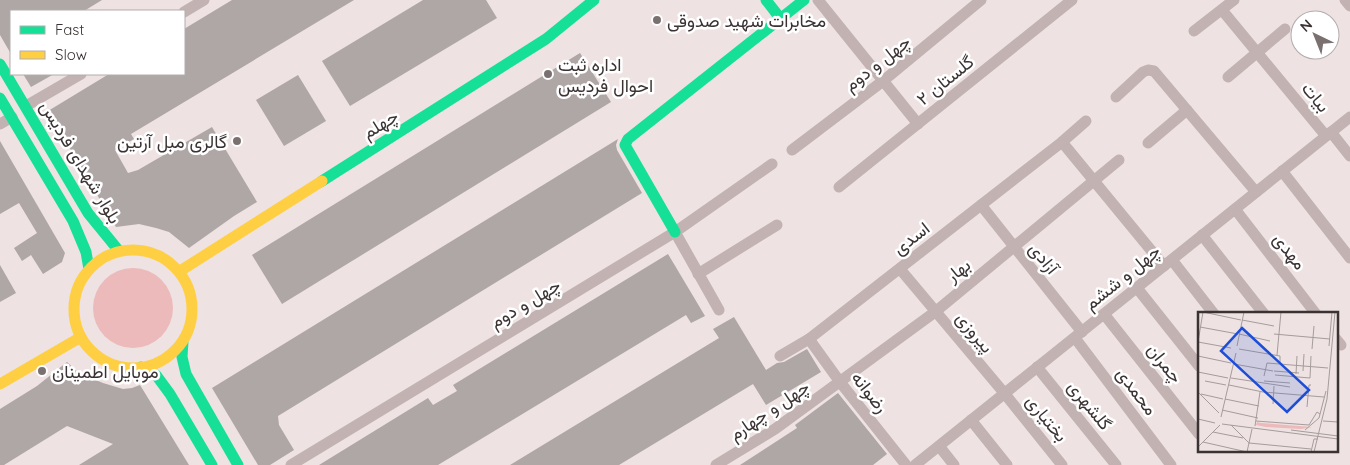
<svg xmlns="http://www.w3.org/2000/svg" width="1350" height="465" font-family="Quicksand,Vazirmatn,sans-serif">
<rect width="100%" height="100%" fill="#eee2e2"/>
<circle fill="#ecbabb" cx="133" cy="308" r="40"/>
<g fill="#afa6a6">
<path d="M 0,0 L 102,0 L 84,11 L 11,11 L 11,54 L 0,35 Z"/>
<path d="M 232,0 L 354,0 L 131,134 L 134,139 L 115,150 L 128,173 L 138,170 L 212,127 L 257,202 L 234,216 L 189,248 L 169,232 L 156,228 L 139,224 L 116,227 L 48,111 L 109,74 L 184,74 L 184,29 Z"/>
<path d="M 423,0 L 486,0 L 497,18 L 350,106 L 322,61 Z"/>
<path d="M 580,53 L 611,102 L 282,304 L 252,255 Z"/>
<path d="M 23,74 L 54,74 L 31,87 Z"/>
<path d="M 298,75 L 326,121 L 284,146 L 256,100 Z"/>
<path d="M 618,139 L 616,145 L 617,150 L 642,193 L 278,416 L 279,425 L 294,450 L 270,465 L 258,465 L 212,388 Z"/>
<path d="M 0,141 L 65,253 L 62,262 L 43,274 L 31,255 L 22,261 L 14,248 L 37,233 L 19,203 L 0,214 Z"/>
<path d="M 668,254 L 705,316 L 691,323 L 686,315 L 438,465 L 319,465 L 428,398 L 433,405 L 457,391 L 453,385 Z"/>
<path d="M 0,265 L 16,293 L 0,302 Z"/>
<path d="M 734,317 L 766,370 L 777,363 L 784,362 L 807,349 L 821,372 L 766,405 L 753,384 L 619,465 L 510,465 L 719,338 L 713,329 Z"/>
<path d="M 67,362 L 79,373 L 103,383 L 123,389 L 132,388 L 140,385 L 189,465 L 79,465 L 113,444 L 67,426 L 4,465 L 0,465 L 0,409 L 37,386 Z"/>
<path d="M 838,393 L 887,454 L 873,465 L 740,465 L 797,428 L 795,425 Z"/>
</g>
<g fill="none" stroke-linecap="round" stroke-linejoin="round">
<g stroke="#c2b2b2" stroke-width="11">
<path d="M 818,0 L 918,124"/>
<path d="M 1345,0 L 1350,6"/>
<path d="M 1222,10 L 1326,136"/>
<path d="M 184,12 L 204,0"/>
<path d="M 1194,31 L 1234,0"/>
<path d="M 1228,77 L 1285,29"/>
<path d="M 1116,97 L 1143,72 L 1148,70 L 1154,71 L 1256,192"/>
<path d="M 26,106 L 81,74"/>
<path d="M 0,124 L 12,117"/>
<path d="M 1331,132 L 1350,156"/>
<path d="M 1062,142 L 1164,266"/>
<path d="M 1148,143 L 1187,110"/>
<path d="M 792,150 L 883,81 L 981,0"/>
<path d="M 1282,171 L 1350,258"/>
<path d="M 839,187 L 1072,0"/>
<path d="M 981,205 L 1082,332"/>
<path d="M 1235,209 L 1316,314"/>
<path d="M 675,232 L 719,310"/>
<path d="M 1202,235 L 1264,314"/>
<path d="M 1172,260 L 1214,314"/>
<path d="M 900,269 L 1005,394 L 1062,465"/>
<path d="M 698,274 L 777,225"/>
<path d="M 1137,288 L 1199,366"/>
<path d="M 1104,314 L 1199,434"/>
<path d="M 1075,338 L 1171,465"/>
<path d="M 809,339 L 840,382 L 906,465"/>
<path d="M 1336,339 L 1341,345"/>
<path d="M 780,356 L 809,339 L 1062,142 L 1086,121"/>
<path d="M 1037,367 L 1116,465"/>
<path d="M 971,420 L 1007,465"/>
<path d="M 939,446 L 954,465"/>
<path d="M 291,465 L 675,232 L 772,164"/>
<path d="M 716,465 L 775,429 L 935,312 L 1119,160"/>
<path d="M 915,465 L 1350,117"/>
</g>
<g stroke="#16e098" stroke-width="11">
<path d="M 766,0 L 780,18"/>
<path d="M 0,64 L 88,213 L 119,251"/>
<path d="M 0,98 L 73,221 L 86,252 L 89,269"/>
<path d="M 322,181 L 546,39 L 594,0"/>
<path d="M 675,232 L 625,145 L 628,139 L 804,0"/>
<path d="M 183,341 L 182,357 L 186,374 L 238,465"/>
<path d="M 141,367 L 156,375 L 170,394 L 212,465"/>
</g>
<g stroke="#ffcf43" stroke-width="11">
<circle cx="133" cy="309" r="59"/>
<path d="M 180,271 L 322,181"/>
<path d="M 0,384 L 81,337"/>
</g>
</g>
<g fill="#7a7070" stroke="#fff" stroke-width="2">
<circle cx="657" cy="20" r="5"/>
<circle cx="548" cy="74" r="5"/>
<circle cx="237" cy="141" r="5"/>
<circle cx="42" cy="371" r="5"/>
</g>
<g text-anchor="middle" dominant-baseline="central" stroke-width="5" stroke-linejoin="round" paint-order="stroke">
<g font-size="18" fill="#3b3333" stroke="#fff" text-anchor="start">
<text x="667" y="20">مخابرات شهید صدوقی</text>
<text x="558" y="64">اداره ثبت<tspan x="558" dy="21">احوال فردیس</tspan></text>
<text x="227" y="141" text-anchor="end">گالری مبل آرتین</text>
<text x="52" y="371">موبایل اطمینان</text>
</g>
<g font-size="18" fill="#3b3333" stroke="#fff">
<text transform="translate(877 63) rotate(-38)">چهل و دوم</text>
<text transform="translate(945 80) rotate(-39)">گلستان ۲</text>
<text transform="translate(1316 97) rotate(50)">بیات</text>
<text transform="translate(380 124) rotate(-32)">چهلم</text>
<text transform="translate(81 162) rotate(59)">بلوار شهدای فردیس</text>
<text transform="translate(911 238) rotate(-38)">اسدی</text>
<text transform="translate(1290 251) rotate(52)">مهدی</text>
<text transform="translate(1044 258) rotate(51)">آزادی</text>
<text transform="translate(958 270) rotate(-39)">بهار</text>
<text transform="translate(1122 277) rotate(-39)">چهل و ششم</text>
<text transform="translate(525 303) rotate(-31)">چهل و دوم</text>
<text transform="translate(975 332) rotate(50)">پیروزی</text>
<text transform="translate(1165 363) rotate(52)">چمران</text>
<text transform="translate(1137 391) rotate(53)">محمدی</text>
<text transform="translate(870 392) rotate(52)">رضوانه</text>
<text transform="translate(1090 405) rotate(51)">گلشهری</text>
<text transform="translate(769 410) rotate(-34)">چهل و چهارم</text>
<text transform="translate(1047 418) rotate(51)">بختیاری</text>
</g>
</g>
<g transform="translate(1198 312)">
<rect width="140" height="140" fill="#eee2e2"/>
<path d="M 59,110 L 63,111 L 114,115 L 103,117 L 68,115 L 58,113 Z" fill="#ecbabb"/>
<path fill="none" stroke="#a69c9c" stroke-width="1" d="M 5,0 L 43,8M 44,8 L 76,14M 2,15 L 40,22M 41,22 L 72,29M 76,22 L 132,27M 0,30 L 33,36M 0,30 L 5,0M 39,34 L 46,0M 131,34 L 134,0M 41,37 L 82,44 L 82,52M 114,37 L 116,14M 79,43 L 83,0M 0,44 L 33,51M 36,52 L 75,59M 76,59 L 101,61M 105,59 L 106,42M 0,60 L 30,66M 98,62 L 99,44M 77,63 L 112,66 L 113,44M 66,64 L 69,51 L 130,56M 33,66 L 92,75M 7,69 L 28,73M 66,69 L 92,71M 31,73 L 65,80 L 126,85M 0,80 L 21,101M 3,82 L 25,87M 27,87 L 61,94M 75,92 L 76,74M 109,95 L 111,73 L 113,73M 24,98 L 60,106M 23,105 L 38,41M 0,107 L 17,111M 58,109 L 111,113 L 119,100 L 122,102M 125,109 L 140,110M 24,112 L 140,127M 33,113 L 51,131 L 113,137M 57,114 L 62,80M 93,118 L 140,124M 107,118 L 121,106 L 128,79M 15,120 L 45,126M 5,130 L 49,140M 0,135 L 22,113M 49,140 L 54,117M 113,140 L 116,127 L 120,127M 116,140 L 129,87 L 137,0"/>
<path fill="#1d4ed8" fill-opacity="0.15" stroke="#1d4ed8" stroke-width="2.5" d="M 44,16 L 111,78 L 89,100 L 23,39 Z"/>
<rect width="140" height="140" fill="none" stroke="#3b3333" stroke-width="2.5"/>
</g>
<rect x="10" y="10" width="175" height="65" fill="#ffffff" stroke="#b1adad"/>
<rect x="20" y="26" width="25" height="8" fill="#16e098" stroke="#b1adad"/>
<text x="55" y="35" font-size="15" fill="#3b3333">Fast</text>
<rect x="20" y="51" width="25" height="8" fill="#ffcf43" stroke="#b1adad"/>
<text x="55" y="60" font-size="15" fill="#3b3333">Slow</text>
<g transform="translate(1315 35) rotate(317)"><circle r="24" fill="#ffffff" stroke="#b1adad"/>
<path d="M0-4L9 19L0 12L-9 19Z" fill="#7a7070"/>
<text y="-8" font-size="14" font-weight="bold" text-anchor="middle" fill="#3b3333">N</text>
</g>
</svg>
